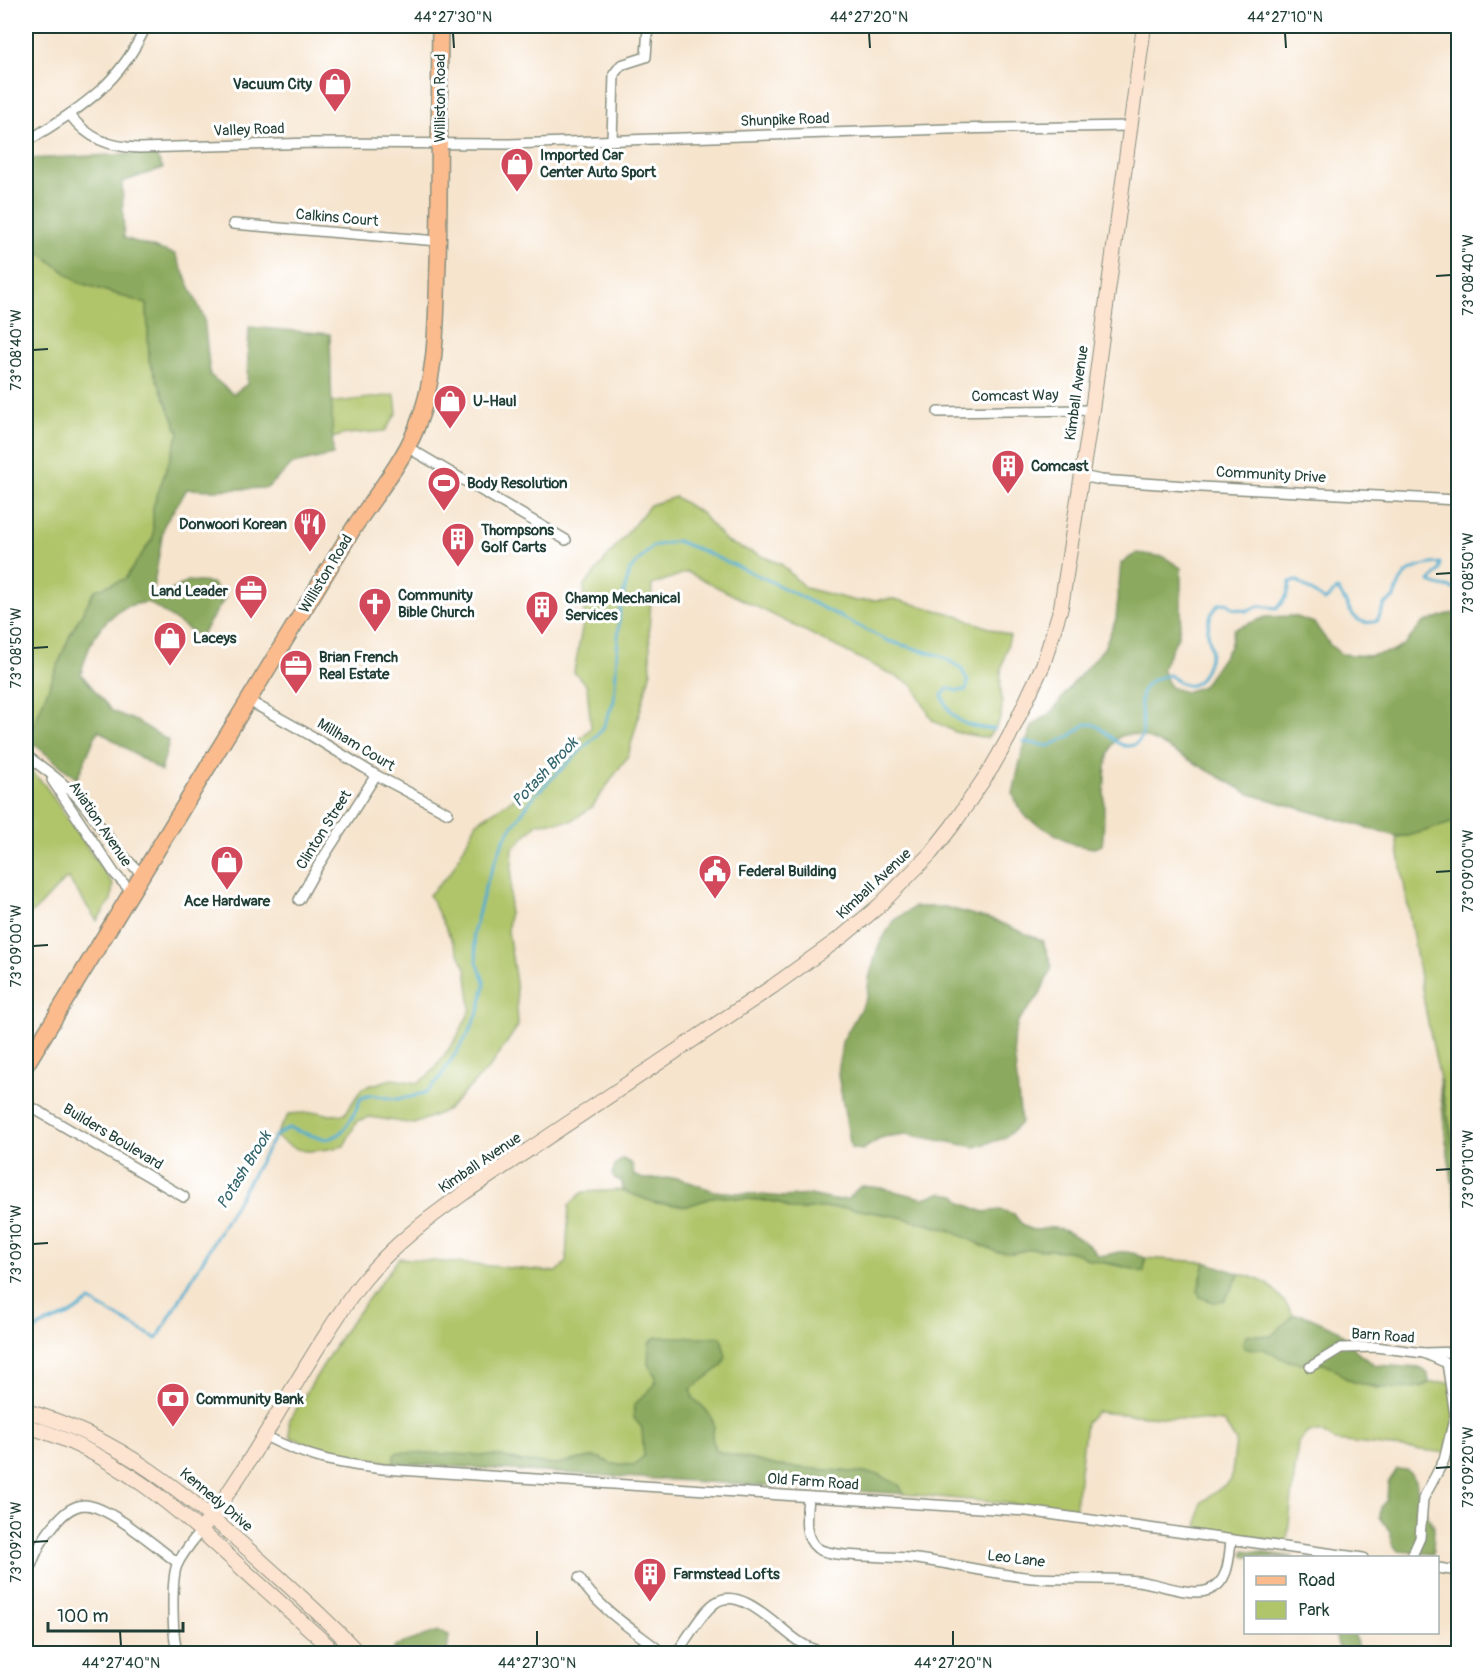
<svg xmlns="http://www.w3.org/2000/svg" width="1484" height="1679" font-family="Pangolin,sans-serif">
<rect width="100%" height="100%" fill="#fff"/>
<filter id="ink" filterUnits="userSpaceOnUse"><feTurbulence type="fractalNoise" baseFrequency=".0167" numOctaves="2"/><feDisplacementMap in="SourceGraphic" scale="12" xChannelSelector="R" yChannelSelector="G"/><feConvolveMatrix kernelMatrix="1 2 1 2 8 2 1 2 1" color-interpolation-filters="sRGB"/></filter>
<filter id="wash" filterUnits="userSpaceOnUse"><feTurbulence type="fractalNoise" baseFrequency=".008" numOctaves="4" result="noise"/><feDisplacementMap in="SourceGraphic" scale="24" xChannelSelector="R" yChannelSelector="G"/><feGaussianBlur stdDeviation="1.35" result="paint"/><feColorMatrix in="noise" values="0 0 0 0 0 0 0 0 0 0 0 0 0 0 0 0 0 1.4 0 .05"/><feComposite in="paint" operator="in"/></filter>
<g filter="url(#wash)">
<rect width="100%" height="100%" fill="#f6e4cd"/>
<g fill="#b0c56a" stroke="#68814f" stroke-width="1.5">
<path d="M 26,242 L 78,282 L 147,304 L 149,360 L 179,432 L 319,404 L 395,395 L 397,413 L 385,431 L 346,434 L 315,443 L 191,470 L 153,507 L 153,538 L 125,579 L 95,590 L 70,635 L 28,739 L 26,738 Z"/>
<path d="M 675,497 L 701,513 L 727,542 L 781,564 L 805,588 L 856,601 L 894,599 L 952,614 L 1010,636 C 1007,648 1003,660 1001,672 C 998,702 1011,712 987,738 L 955,732 L 932,720 L 913,685 L 687,572 L 652,585 L 649,630 L 651,671 L 628,756 L 592,807 L 571,821 L 538,823 L 513,848 L 508,931 L 516,983 L 518,1026 L 491,1066 L 447,1110 L 414,1124 L 370,1117 L 357,1121 L 344,1146 C 312,1152 302,1157 275,1136 L 289,1114 L 319,1112 L 330,1115 L 345,1114 L 362,1088 L 392,1079 L 418,1083 L 432,1072 L 456,1039 L 471,1009 L 466,968 L 429,895 L 451,872 L 477,822 L 515,798 L 559,760 L 591,728 L 587,686 L 574,672 L 584,618 L 584,586 L 650,505 Z"/>
<path d="M 26,767 L 44,784 L 113,885 L 111,900 L 97,921 L 68,878 C 54,887 40,912 26,915 Z"/>
<path d="M 1458,821 L 1458,1164 L 1427,1018 L 1396,837 L 1408,836 Z"/>
<path d="M 621,1190 L 656,1203 L 687,1206 L 716,1196 L 777,1202 L 790,1209 L 804,1210 L 817,1208 L 848,1208 L 900,1217 L 949,1230 L 963,1235 L 982,1246 L 1013,1253 L 1030,1249 L 1068,1251 L 1079,1254 L 1089,1260 L 1144,1271 L 1145,1258 L 1205,1262 L 1198,1291 L 1224,1301 L 1240,1274 C 1271,1281 1276,1290 1294,1315 C 1280,1328 1274,1342 1255,1334 L 1250,1350 L 1259,1348 L 1265,1349 L 1278,1357 L 1306,1364 L 1323,1364 L 1333,1366 L 1344,1377 L 1351,1381 L 1377,1388 L 1421,1387 L 1429,1383 L 1458,1382 L 1458,1454 L 1335,1441 L 1321,1432 L 1308,1432 L 1298,1443 L 1287,1542 L 1197,1529 L 1201,1503 L 1231,1480 L 1236,1441 L 1224,1422 L 1096,1412 L 1086,1422 L 1075,1512 L 993,1502 L 904,1494 L 899,1485 L 877,1474 L 778,1466 L 716,1451 C 708,1435 716,1434 713,1422 C 710,1412 701,1405 693,1398 L 691,1389 L 722,1366 L 648,1364 L 656,1377 L 655,1385 L 634,1405 L 634,1418 L 642,1428 L 644,1457 L 634,1465 L 611,1464 L 601,1458 L 591,1457 L 557,1464 L 522,1462 L 501,1456 L 394,1455 L 394,1463 C 357,1458 324,1452 290,1437 L 289,1421 L 344,1331 L 399,1258 L 557,1272 L 566,1262 L 569,1205 L 583,1192 Z"/>
</g>
<g fill="#8caa5e" stroke="#567449" stroke-width="1.5">
<path d="M 154,153 L 163,168 L 122,182 L 124,238 L 175,254 L 204,318 L 210,375 L 233,394 L 247,384 L 249,327 L 330,334 L 333,455 L 293,464 L 267,488 L 212,490 L 187,489 L 164,525 L 152,595 L 162,596 L 188,581 L 212,583 L 225,598 L 200,637 L 148,602 C 140,604 130,604 124,608 C 98,622 87,647 81,674 L 112,711 L 138,722 L 169,741 L 161,771 L 98,730 L 77,779 L 28,739 L 70,635 L 95,590 L 125,579 L 153,538 L 153,507 L 179,433 L 149,360 L 147,304 L 78,282 L 26,242 L 26,159 Z"/>
<path d="M 1137,553 L 1164,557 L 1181,568 L 1181,617 L 1178,636 L 1162,669 L 1170,687 L 1185,692 L 1203,686 L 1230,647 L 1234,629 L 1266,617 L 1294,616 L 1314,623 L 1330,645 L 1341,654 L 1368,656 L 1394,651 L 1406,643 L 1423,623 L 1448,614 L 1458,613 L 1458,821 L 1408,836 L 1396,836 L 1250,794 L 1157,742 C 1147,738 1131,731 1121,736 C 1097,748 1107,822 1102,845 L 1094,848 L 1075,845 L 1028,819 L 1018,806 L 1013,794 L 1022,752 L 1033,725 L 1052,712 L 1070,687 L 1104,648 L 1116,619 L 1121,563 Z"/>
<path d="M 914,907 L 945,907 L 996,921 L 1043,941 L 1052,967 L 1039,996 L 1018,1021 L 1013,1041 L 1021,1123 L 1005,1138 L 975,1147 L 906,1134 L 883,1137 L 862,1150 L 851,1148 L 838,1075 L 842,1042 L 867,997 L 869,979 L 878,947 L 893,921 Z"/>
<path d="M 1439,1079 L 1458,1164 L 1458,1219 L 1445,1134 Z"/>
<path d="M 623,1159 L 632,1164 L 634,1175 L 643,1179 L 678,1178 L 714,1191 L 784,1197 L 810,1195 L 834,1200 L 848,1199 L 855,1191 L 862,1186 L 881,1188 L 923,1198 L 941,1193 L 956,1195 L 962,1203 L 984,1212 L 1000,1210 L 1014,1214 C 1019,1222 1026,1230 1036,1230 C 1042,1230 1048,1227 1055,1228 C 1071,1231 1088,1243 1098,1255 C 1107,1257 1111,1253 1119,1252 C 1128,1251 1137,1254 1145,1258 L 1144,1272 L 1118,1265 L 1089,1260 L 1079,1254 L 1068,1251 L 1030,1249 L 1013,1253 L 997,1252 L 949,1230 L 900,1217 L 848,1208 L 817,1208 L 804,1210 L 790,1209 L 777,1202 L 717,1196 L 687,1206 L 656,1203 L 621,1190 L 623,1186 L 621,1181 L 614,1178 L 612,1174 L 616,1164 Z"/>
<path d="M 1205,1262 L 1240,1274 L 1224,1301 L 1213,1302 L 1200,1297 L 1198,1291 Z"/>
<path d="M 1294,1315 L 1304,1315 L 1338,1330 L 1361,1356 L 1376,1365 L 1421,1368 L 1428,1374 L 1429,1383 C 1411,1393 1366,1388 1347,1379 C 1338,1374 1335,1366 1324,1364 C 1318,1363 1312,1365 1306,1364 C 1298,1363 1286,1361 1279,1357 C 1273,1355 1268,1350 1262,1349 C 1256,1347 1251,1351 1244,1348 L 1243,1342 L 1247,1334 L 1270,1337 Z"/>
<path d="M 656,1337 L 721,1337 L 726,1357 L 722,1366 L 691,1389 L 693,1398 C 701,1405 710,1412 713,1422 C 716,1434 708,1435 716,1451 L 778,1466 L 877,1474 L 899,1485 L 904,1494 L 394,1463 L 394,1455 L 398,1452 L 501,1456 L 522,1462 L 557,1464 L 591,1457 L 601,1458 L 611,1464 L 634,1465 L 644,1456 L 642,1428 L 634,1418 L 634,1405 L 655,1385 L 656,1377 L 648,1364 L 649,1343 Z"/>
<path d="M 1397,1469 L 1407,1470 L 1416,1480 L 1420,1504 L 1434,1526 L 1433,1554 L 1398,1551 L 1394,1546 L 1389,1530 L 1380,1517 L 1381,1507 L 1387,1500 L 1388,1483 Z"/>
<path d="M 1244,1550 L 1294,1557 L 1246,1557 L 1243,1555 Z"/>
<path d="M 439,1631 L 449,1635 L 447,1653 L 393,1653 L 395,1646 Z"/>
<path d="M 1335,1633 L 1354,1633 L 1359,1653 L 1340,1653 Z"/>
</g>
<g fill="none" stroke-linecap="round" stroke-linejoin="round">
<g stroke="#51adcf" stroke-width="3">
<path d="M 1024,742 L 1049,746 L 1070,736 L 1086,724 C 1089,724 1093,724 1095,725 C 1108,731 1120,753 1135,744 C 1159,730 1115,683 1170,675 C 1188,692 1198,688 1207,665 C 1208,661 1211,656 1211,652 C 1212,644 1207,637 1208,629 C 1208,618 1213,611 1219,604 L 1227,603 L 1233,608 L 1246,611 L 1259,606 L 1277,608 C 1286,601 1289,592 1290,582 L 1298,581 L 1325,601 L 1336,590 L 1339,591 C 1350,608 1353,628 1377,621 L 1385,604 L 1395,597 C 1400,571 1415,565 1440,563 L 1440,570 L 1430,582 C 1437,586 1449,587 1458,590"/>
<path d="M 26,1363 L 33,1332 L 40,1326 L 69,1315 L 90,1301 L 157,1339 L 275,1136 L 289,1128 C 300,1131 310,1136 321,1138 C 342,1144 355,1113 361,1098 L 371,1095 L 396,1099 L 411,1097 L 427,1092 L 439,1079 L 468,1034 L 479,1011 L 485,984 L 477,962 L 473,934 L 486,884 L 505,837 L 534,796 L 602,730 L 614,701 L 620,606 L 630,570 L 653,546 L 677,541 L 700,550 L 766,579 L 888,641 L 941,656 L 961,668 L 968,682 L 966,690 L 957,691 L 949,688 L 942,695 C 951,723 969,728 995,729"/>
</g>
</g>
</g>
<g filter="url(#ink)">
<g fill="none" stroke-linecap="round" stroke-linejoin="round">
<g stroke="#8a9080" stroke-width="12">
<g id="minor">
<path d="M 70,115 C 88,139 110,147 139,148 L 313,143 L 509,144 L 947,129 L 1131,126"/>
<path d="M 612,140 L 614,74 L 621,65 L 646,57 L 648,27"/>
<path d="M 26,142 C 80,108 119,86 146,26"/>
<path d="M 233,224 L 438,241"/>
<path d="M 938,412 L 1092,410"/>
<path d="M 407,447 L 566,540"/>
<path d="M 1082,476 L 1101,480 L 1201,487 L 1458,500"/>
<path d="M 249,701 L 310,735 L 376,775 L 448,813"/>
<path d="M 26,755 C 44,769 64,782 79,799 C 100,824 116,852 141,873"/>
<path d="M 52,780 L 115,874 L 131,891"/>
<path d="M 299,900 L 318,866 L 376,775"/>
<path d="M 26,1104 L 184,1197"/>
<path d="M 1310,1367 L 1341,1348 L 1375,1347 L 1424,1353 L 1458,1352"/>
<path d="M 263,1435 C 308,1458 334,1463 383,1469 L 1027,1511 L 1363,1558"/>
<path d="M 808,1497 C 807,1513 802,1536 817,1548 C 831,1558 887,1556 907,1558 C 949,1562 990,1574 1033,1578 C 1067,1580 1103,1577 1137,1581 C 1158,1583 1190,1597 1209,1590 C 1229,1583 1229,1558 1231,1540"/>
<path d="M 1411,1558 L 1420,1538 L 1423,1499 L 1444,1460 L 1455,1415 L 1447,1363 L 1424,1353"/>
<path d="M 1438,1568 L 1458,1571"/>
<path d="M 579,1578 C 600,1610 634,1630 664,1654"/>
<path d="M 26,1583 C 31,1562 40,1541 54,1525 C 62,1515 71,1506 84,1505 C 108,1505 158,1548 178,1563"/>
<path d="M 178,1654 C 172,1638 171,1580 177,1565 C 183,1552 193,1541 201,1530"/>
<path d="M 676,1654 C 687,1639 701,1613 715,1603 C 741,1584 780,1630 801,1643 C 810,1649 820,1652 831,1654"/>
</g>
</g>
<g stroke="#8a9080" stroke-width="16">
<g id="secondary">
<path d="M 26,1411 C 120,1437 187,1495 259,1559 C 293,1590 328,1620 359,1654"/>
<path d="M 26,1426 C 113,1450 180,1511 245,1571 C 276,1599 307,1626 337,1654"/>
<path d="M 201,1530 C 244,1475 278,1411 315,1352 C 331,1327 346,1302 364,1280 C 393,1245 427,1219 464,1193 L 772,987 L 843,936 L 879,906 L 931,853 L 953,825 L 992,767 L 1009,737 L 1043,665 L 1061,607 L 1092,410 L 1144,26"/>
</g>
</g>
<g stroke="#8a9080" stroke-width="18">
<path id="primary" d="M 26,1065 L 353,529 C 374,497 402,463 416,429 C 438,376 436,318 438,263 C 440,183 439,105 440,26"/>
</g>
<use href="#minor" stroke="#fff" stroke-width="9"/>
<use href="#secondary" stroke="#fde4d1" stroke-width="14"/>
<use href="#primary" stroke="#fbbb8d" stroke-width="15"/>
</g>
</g>
<path fill="none" stroke="#1f3d34" stroke-width="2" d="M 453,33 L 454,48M 869,33 L 870,48M 1285,33 L 1286,48M 1436,276 L 1451,275M 33,350 L 48,349M 1436,574 L 1451,573M 33,648 L 48,647M 1436,872 L 1451,871M 33,946 L 48,945M 1436,1170 L 1451,1169M 33,1244 L 48,1243M 1436,1468 L 1451,1467M 33,1542 L 48,1541M 120,1631 L 121,1646M 537,1631 L 537,1646M 953,1631 L 953,1646"/>
<defs>
<g id="shop-pin" transform="scale(1.725)"><path d="M0 17L-7.5 6A9.5 9.5 0 1 1 7.5 6Z" fill="#d1495b" stroke="#fff"/><path d="M-5-2.5h2.3a2.7 3.5 0 0 1 5.4 0H5L5.5 6h-11ZM-1.5-2.5h3a1.5 2.3 0 0 0-3 0Z" fill="#fff"/></g>
<g id="building-pin" transform="scale(1.725)"><path d="M0 17L-7.5 6A9.5 9.5 0 1 1 7.5 6Z" fill="#d1495b" stroke="#fff"/><path d="M-4-6H4V6H1V3H-1V6H-4ZM-2.5-4.3h1.7v1.8h-1.7ZM.8-4.3h1.7v1.8H.8ZM-2.5-1h1.7V.8h-1.7ZM.8-1h1.7V.8H.8Z" fill="#fff"/></g>
<g id="stadium-pin" transform="scale(1.725)"><path d="M0 17L-7.5 6A9.5 9.5 0 1 1 7.5 6Z" fill="#d1495b" stroke="#fff"/><path d="M0-5a6.5 5 0 1 0 0 10a6.5 5 0 1 0 0-10ZM-3.5-1.8h7v3.6h-7Z" fill="#fff"/></g>
<g id="restaurant-pin" transform="scale(1.725)"><path d="M0 17L-7.5 6A9.5 9.5 0 1 1 7.5 6Z" fill="#d1495b" stroke="#fff"/><path d="M-5-6h1v4h1v-4h1v4h1v-4h1v5L-1.5 .5V6h-2V.5L-5-1ZM5-6V6H3V1.5H1.5Q1.5-4 5-6Z" fill="#fff"/></g>
<g id="office-pin" transform="scale(1.725)"><path d="M0 17L-7.5 6A9.5 9.5 0 1 1 7.5 6Z" fill="#d1495b" stroke="#fff"/><path d="M-6-3h4V-5.5h4V-3h4V5H-6ZM-1-4.5V-3h2v-1.5ZM-6 0V1H6V0Z" fill="#fff"/></g>
<g id="church-pin" transform="scale(1.725)"><path d="M0 17L-7.5 6A9.5 9.5 0 1 1 7.5 6Z" fill="#d1495b" stroke="#fff"/><path d="M-1.2-6h2.4v3.5h3.3v2.4h-3.3V6h-2.4V-.1h-3.3v-2.4h3.3Z" fill="#fff"/></g>
<g id="civic-pin" transform="scale(1.725)"><path d="M0 17L-7.5 6A9.5 9.5 0 1 1 7.5 6Z" fill="#d1495b" stroke="#fff"/><path d="M-.6-6.5H3V-4.5H.6V-3L4-1V1h2V6H-6V1h2V-1L-.6-3ZM-1.2 2.5V6h2.4V2.5Z" fill="#fff"/></g>
<g id="bank-pin" transform="scale(1.725)"><path d="M0 17L-7.5 6A9.5 9.5 0 1 1 7.5 6Z" fill="#d1495b" stroke="#fff"/><path d="M-6-4H6V4H-6ZM0-2.3a2.3 2.3 0 1 0 0 4.6a2.3 2.3 0 1 0 0-4.6Z" fill="#fff"/></g>
</defs>
<g fill-rule="evenodd">
<use href="#shop-pin" x="335" y="84"/>
<use href="#shop-pin" x="517" y="164"/>
<use href="#shop-pin" x="450" y="401"/>
<use href="#building-pin" x="1008" y="466"/>
<use href="#stadium-pin" x="444" y="483"/>
<use href="#restaurant-pin" x="310" y="524"/>
<use href="#building-pin" x="458" y="539"/>
<use href="#office-pin" x="251" y="591"/>
<use href="#church-pin" x="375" y="604"/>
<use href="#building-pin" x="542" y="607"/>
<use href="#shop-pin" x="170" y="638"/>
<use href="#office-pin" x="296" y="666"/>
<use href="#shop-pin" x="227" y="862"/>
<use href="#civic-pin" x="715" y="871"/>
<use href="#bank-pin" x="173" y="1399"/>
<use href="#building-pin" x="650" y="1574"/>
</g>
<g text-anchor="middle" dominant-baseline="central" stroke-width="6" stroke-linejoin="round" paint-order="stroke">
<g font-size="15" font-weight="bold" fill="#1f3d34" stroke="#fff" text-anchor="start">
<text x="312" y="84" text-anchor="end">Vacuum City</text>
<text x="540" y="155">Imported Car<tspan x="540" dy="17">Center Auto Sport</tspan></text>
<text x="473" y="401">U-Haul</text>
<text x="1031" y="466">Comcast</text>
<text x="467" y="483">Body Resolution</text>
<text x="287" y="524" text-anchor="end">Donwoori Korean</text>
<text x="481" y="530">Thompsons<tspan x="481" dy="17">Golf Carts</tspan></text>
<text x="228" y="591" text-anchor="end">Land Leader</text>
<text x="398" y="595">Community<tspan x="398" dy="17">Bible Church</tspan></text>
<text x="565" y="598">Champ Mechanical<tspan x="565" dy="17">Services</tspan></text>
<text x="193" y="638">Laceys</text>
<text x="319" y="657">Brian French<tspan x="319" dy="17">Real Estate</tspan></text>
<text x="738" y="871">Federal Building</text>
<text x="227" y="901" text-anchor="middle">Ace Hardware</text>
<text x="196" y="1399">Community Bank</text>
<text x="673" y="1574">Farmstead Lofts</text>
</g>
<g font-size="15" fill="#1f3d34" stroke="#fff">
<text transform="translate(440 98) rotate(-90)">Williston Road</text>
<text transform="translate(785 120) rotate(-2)">Shunpike Road</text>
<text transform="translate(249 130) rotate(-2)">Valley Road</text>
<text transform="translate(337 218) rotate(5)">Calkins Court</text>
<text transform="translate(1077 393) rotate(-82)">Kimball Avenue</text>
<text transform="translate(1015 396) rotate(-1)">Comcast Way</text>
<text transform="translate(1271 475) rotate(3)">Community Drive</text>
<text transform="translate(326 574) rotate(-59)">Williston Road</text>
<text transform="translate(356 745) rotate(31)">Millham Court</text>
<text transform="translate(100 824) rotate(56)">Aviation Avenue</text>
<text transform="translate(324 830) rotate(-58)">Clinton Street</text>
<text transform="translate(874 884) rotate(-43)">Kimball Avenue</text>
<text transform="translate(113 1137) rotate(31)">Builders Boulevard</text>
<text transform="translate(480 1163) rotate(-34)">Kimball Avenue</text>
<text transform="translate(1383 1336) rotate(4)">Barn Road</text>
<text transform="translate(813 1482) rotate(4)">Old Farm Road</text>
<text transform="translate(216 1500) rotate(40)">Kennedy Drive</text>
<text transform="translate(1016 1559) rotate(7)">Leo Lane</text>
</g>
<g font-size="16" font-style="italic" fill="#30646a" stroke="#fff">
<text transform="translate(545 772) rotate(-47)">Potash Brook</text>
<text transform="translate(244 1170) rotate(-58)">Potash Brook</text>
</g>
</g>
<rect width="1484" height="1679" fill="none" stroke="#fff" stroke-width="66"/>
<rect x="1244" y="1556" width="195" height="78" fill="#ffffff" stroke="#a5b1ae" stroke-width="1.5"/>
<rect x="1256" y="1576" width="30" height="9" fill="#fbbb8d" stroke="#a5b1ae" stroke-width="1.5"/>
<text x="1298" y="1586" font-size="18" fill="#1f3d34">Road</text>
<rect x="1256" y="1601" width="30" height="18" fill="#b0c56a" stroke="#a5b1ae" stroke-width="1.5"/>
<text x="1298" y="1616" font-size="18" fill="#1f3d34">Park</text>
<path d="M48 1622v9h135v-9" fill="none" stroke="#1f3d34" stroke-width="3"/>
<text x="57" y="1622" font-size="18" fill="#1f3d34" stroke="#ffffff" stroke-width="4.5" paint-order="stroke">100 m</text>
<rect x="33" y="33" width="1418" height="1613" fill="none" stroke="#1f3d34" stroke-width="2"/>
<g font-size="15" text-anchor="middle" fill="#1f3d34">
<text x="453" y="22">44°27'30"N</text>
<text x="869" y="22">44°27'20"N</text>
<text x="1285" y="22">44°27'10"N</text>
<text transform="translate(1468 275) rotate(-90)" y="5">73°08'40"W</text>
<text transform="translate(16 350) rotate(-90)" y="5">73°08'40"W</text>
<text transform="translate(1468 573) rotate(-90)" y="5">73°08'50"W</text>
<text transform="translate(16 648) rotate(-90)" y="5">73°08'50"W</text>
<text transform="translate(1468 871) rotate(-90)" y="5">73°09'00"W</text>
<text transform="translate(16 946) rotate(-90)" y="5">73°09'00"W</text>
<text transform="translate(1468 1169) rotate(-90)" y="5">73°09'10"W</text>
<text transform="translate(16 1244) rotate(-90)" y="5">73°09'10"W</text>
<text transform="translate(1468 1467) rotate(-90)" y="5">73°09'20"W</text>
<text transform="translate(16 1542) rotate(-90)" y="5">73°09'20"W</text>
<text x="121" y="1668">44°27'40"N</text>
<text x="537" y="1668">44°27'30"N</text>
<text x="953" y="1668">44°27'20"N</text>
</g>
</svg>
